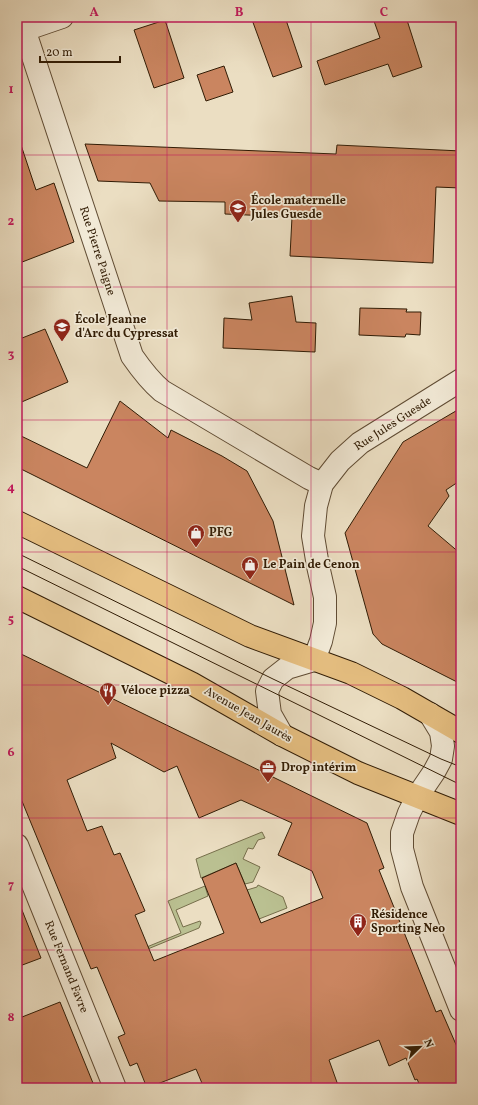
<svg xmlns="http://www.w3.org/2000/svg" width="478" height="1105" font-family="Vollkorn,serif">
<rect width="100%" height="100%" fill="#ebdec2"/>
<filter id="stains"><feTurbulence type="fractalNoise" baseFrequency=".005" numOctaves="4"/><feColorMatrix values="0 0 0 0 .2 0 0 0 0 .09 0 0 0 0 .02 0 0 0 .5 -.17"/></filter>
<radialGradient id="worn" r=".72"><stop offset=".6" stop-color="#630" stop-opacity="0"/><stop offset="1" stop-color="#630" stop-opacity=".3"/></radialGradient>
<g fill="#bac091" stroke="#766e4b">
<path d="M 262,832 L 265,838 L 258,840 L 253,849 L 248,848 L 243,859 L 260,867 L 253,882 L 245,884 L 236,863 L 201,878 L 196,859 Z"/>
<path d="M 258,885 L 283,897 L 287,908 L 259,919 L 247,890 L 257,887 Z"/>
<path d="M 205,886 L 208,896 L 176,910 L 183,927 L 200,921 L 201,923 L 199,928 L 138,953 L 137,951 L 181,933 L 168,901 Z"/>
</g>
<g fill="#ca8560" stroke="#311c05" fill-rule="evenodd">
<path d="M 251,17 L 285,17 L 302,67 L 273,77 Z"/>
<path d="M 386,17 L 406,17 L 422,67 L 393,77 L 388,64 L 325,85 L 317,61 L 380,38 L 374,21 Z"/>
<path d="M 165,20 L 184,78 L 154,88 L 134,30 Z"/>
<path d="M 224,66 L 233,92 L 206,101 L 197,75 Z"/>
<path d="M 85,144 L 336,154 L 337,145 L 461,151 L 461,188 L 436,187 L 433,263 L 290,256 L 292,217 L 225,214 L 225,202 L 159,201 L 150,183 L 98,181 Z"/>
<path d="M 17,145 L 21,145 L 36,190 L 54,183 L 74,242 L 17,264 Z"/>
<path d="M 292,296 L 296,322 L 316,323 L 315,352 L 223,348 L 224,318 L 252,320 L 249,303 Z"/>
<path d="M 360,308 L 407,309 L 406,312 L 421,312 L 420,335 L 406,334 L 405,337 L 359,335 Z"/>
<path d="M 45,329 L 68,382 L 17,404 L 17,340 Z"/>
<path d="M 120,401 L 168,438 L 171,430 L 222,456 L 247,471 L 273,521 L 294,605 L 17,467 L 17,434 L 87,468 Z"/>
<path d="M 461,408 L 461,480 L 446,490 L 449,496 L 428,526 L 461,554 L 461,684 L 382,644 L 373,634 L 345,533 L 403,442 Z"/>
<path d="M 17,652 L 367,823 L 384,868 L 379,870 L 436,1012 L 441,1010 L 461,1056 L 461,1088 L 421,1088 L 417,1079 L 415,1080 L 406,1058 L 389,1066 L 379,1040 L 329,1060 L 339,1088 L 204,1088 L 196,1069 L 147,1088 L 137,1063 L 130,1066 L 118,1037 L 125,1034 L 97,967 L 91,969 L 17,789 ZM 111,743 L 164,772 L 177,766 L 199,818 L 241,800 L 292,823 L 278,855 L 312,871 L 323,898 L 261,923 L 236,863 L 202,878 L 224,933 L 154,961 L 135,915 L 145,911 L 120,853 L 114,855 L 102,826 L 87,831 L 67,780 L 116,758 Z"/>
<path d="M 18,900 L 41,958 L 17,967 L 17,901 Z"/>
<path d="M 60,1002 L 95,1088 L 17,1088 L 17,1019 Z"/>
</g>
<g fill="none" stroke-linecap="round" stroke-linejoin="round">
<g stroke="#604c34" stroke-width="24">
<g id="minor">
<path d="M 20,17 L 132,356 C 141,369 150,381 162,391 L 309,478 L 322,484"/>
<path d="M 24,30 L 62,17"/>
<path d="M 430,714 L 441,732 L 443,746 L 441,759 L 434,772 L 417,797 L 409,813 L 402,833 L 402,849 L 412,887 L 461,1010"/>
<path d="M 282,735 L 270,714 L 267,691 L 273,679 L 287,668 L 314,660 L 321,641 L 325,623 L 325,597 L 318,566 L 313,536 L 316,506 L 322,484 L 340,461 L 360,443 L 461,380"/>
<path d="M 17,845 L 115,1088"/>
</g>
</g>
<g stroke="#311c05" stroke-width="24">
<g id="major">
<path d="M 17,522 L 250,636 L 351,673 L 402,698 L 461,732"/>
<path d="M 17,597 L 191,683 L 282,735 L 358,773 L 461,814"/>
</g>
</g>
<use href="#minor" stroke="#f2ead7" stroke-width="22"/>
<use href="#major" stroke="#e6bf81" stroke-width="22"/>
<g stroke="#311c05" stroke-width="1">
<path d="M 17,553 L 273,679 L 441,759 L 461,767"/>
<path d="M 17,566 L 461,785"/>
</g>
</g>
<path fill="none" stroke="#c2185b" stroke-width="1" stroke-opacity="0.55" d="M 167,17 L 167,1088M 311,17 L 311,1088M 17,155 L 461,155M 17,287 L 461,287M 17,420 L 461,420M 17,552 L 461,552M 17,685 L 461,685M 17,818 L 461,818M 17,950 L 461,950"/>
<defs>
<g id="school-pin" transform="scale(0.9)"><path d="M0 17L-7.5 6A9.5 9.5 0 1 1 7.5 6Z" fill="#8f2418" stroke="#f2ead7"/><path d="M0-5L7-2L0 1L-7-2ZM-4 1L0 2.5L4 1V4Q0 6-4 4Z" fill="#fff"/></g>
<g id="shop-pin" transform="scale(0.9)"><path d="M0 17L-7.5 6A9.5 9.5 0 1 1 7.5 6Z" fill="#8f2418" stroke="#f2ead7"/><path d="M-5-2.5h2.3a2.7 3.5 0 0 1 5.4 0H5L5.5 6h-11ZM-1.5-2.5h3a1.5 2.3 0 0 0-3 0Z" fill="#fff"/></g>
<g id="restaurant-pin" transform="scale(0.9)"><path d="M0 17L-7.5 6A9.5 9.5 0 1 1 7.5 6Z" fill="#8f2418" stroke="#f2ead7"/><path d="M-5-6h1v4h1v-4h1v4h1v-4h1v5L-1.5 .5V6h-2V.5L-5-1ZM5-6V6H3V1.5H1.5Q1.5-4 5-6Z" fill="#fff"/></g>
<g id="office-pin" transform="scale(0.9)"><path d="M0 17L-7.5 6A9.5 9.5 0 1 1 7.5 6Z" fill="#8f2418" stroke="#f2ead7"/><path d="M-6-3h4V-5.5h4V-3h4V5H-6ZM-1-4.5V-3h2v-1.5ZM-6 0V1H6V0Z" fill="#fff"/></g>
<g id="building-pin" transform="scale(0.9)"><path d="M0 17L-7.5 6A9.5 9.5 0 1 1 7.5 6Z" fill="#8f2418" stroke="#f2ead7"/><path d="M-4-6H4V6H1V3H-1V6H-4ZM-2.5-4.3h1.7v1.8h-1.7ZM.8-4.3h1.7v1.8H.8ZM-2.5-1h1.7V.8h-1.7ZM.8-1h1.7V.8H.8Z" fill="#fff"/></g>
</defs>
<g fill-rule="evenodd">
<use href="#school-pin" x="238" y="208"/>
<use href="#school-pin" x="62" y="327"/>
<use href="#shop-pin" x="196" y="533"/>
<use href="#shop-pin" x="250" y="565"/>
<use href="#restaurant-pin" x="108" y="691"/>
<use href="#office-pin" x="268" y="768"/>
<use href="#building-pin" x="358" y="922"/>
</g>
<g text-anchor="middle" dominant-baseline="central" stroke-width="3.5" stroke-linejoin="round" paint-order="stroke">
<g font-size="12" font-weight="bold" fill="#311c05" stroke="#f2ead7" text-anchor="start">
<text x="251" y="201">École maternelle<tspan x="251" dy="14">Jules Guesde</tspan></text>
<text x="75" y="320">École Jeanne<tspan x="75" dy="14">d'Arc du Cypressat</tspan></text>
<text x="209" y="533">PFG</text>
<text x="263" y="565">Le Pain de Cenon</text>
<text x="121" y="691">Véloce pizza</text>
<text x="281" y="768">Drop intérim</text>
<text x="371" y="915">Résidence<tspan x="371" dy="14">Sporting Neo</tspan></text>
</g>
<g font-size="12" fill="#311c05" stroke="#f2ead7">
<text transform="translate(97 251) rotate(72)">Rue Pierre Paigne</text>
<text transform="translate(393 424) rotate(-33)">Rue Jules Guesde</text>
<text transform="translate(248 715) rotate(30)">Avenue Jean Jaurès</text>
<text transform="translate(66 967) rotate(68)">Rue Fernand Favre</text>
</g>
</g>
<rect width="478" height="1105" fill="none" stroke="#ebdec2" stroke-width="44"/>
<g transform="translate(420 1047) rotate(67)" stroke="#f2ead7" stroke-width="3" paint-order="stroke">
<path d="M0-3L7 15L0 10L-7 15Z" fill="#311c05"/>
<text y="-6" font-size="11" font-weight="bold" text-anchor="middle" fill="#311c05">N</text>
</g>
<path d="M40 56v6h80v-6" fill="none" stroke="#311c05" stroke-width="2"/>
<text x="46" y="56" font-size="12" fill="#311c05" stroke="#f2ead7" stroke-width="3" paint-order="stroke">20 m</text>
<rect x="22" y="22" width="434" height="1061" fill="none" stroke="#c2185b" stroke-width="1.5"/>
<g font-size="13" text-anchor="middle" font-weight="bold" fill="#c2185b">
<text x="94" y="16">A</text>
<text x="239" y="16">B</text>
<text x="384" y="16">C</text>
<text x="11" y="93">1</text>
<text x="11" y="225">2</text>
<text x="11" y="358">3</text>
<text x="11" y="491">4</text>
<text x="11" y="623">5</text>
<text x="11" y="756">6</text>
<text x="11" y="889">7</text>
<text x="11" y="1021">8</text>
</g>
<rect width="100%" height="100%" filter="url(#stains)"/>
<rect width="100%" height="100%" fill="url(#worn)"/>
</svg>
